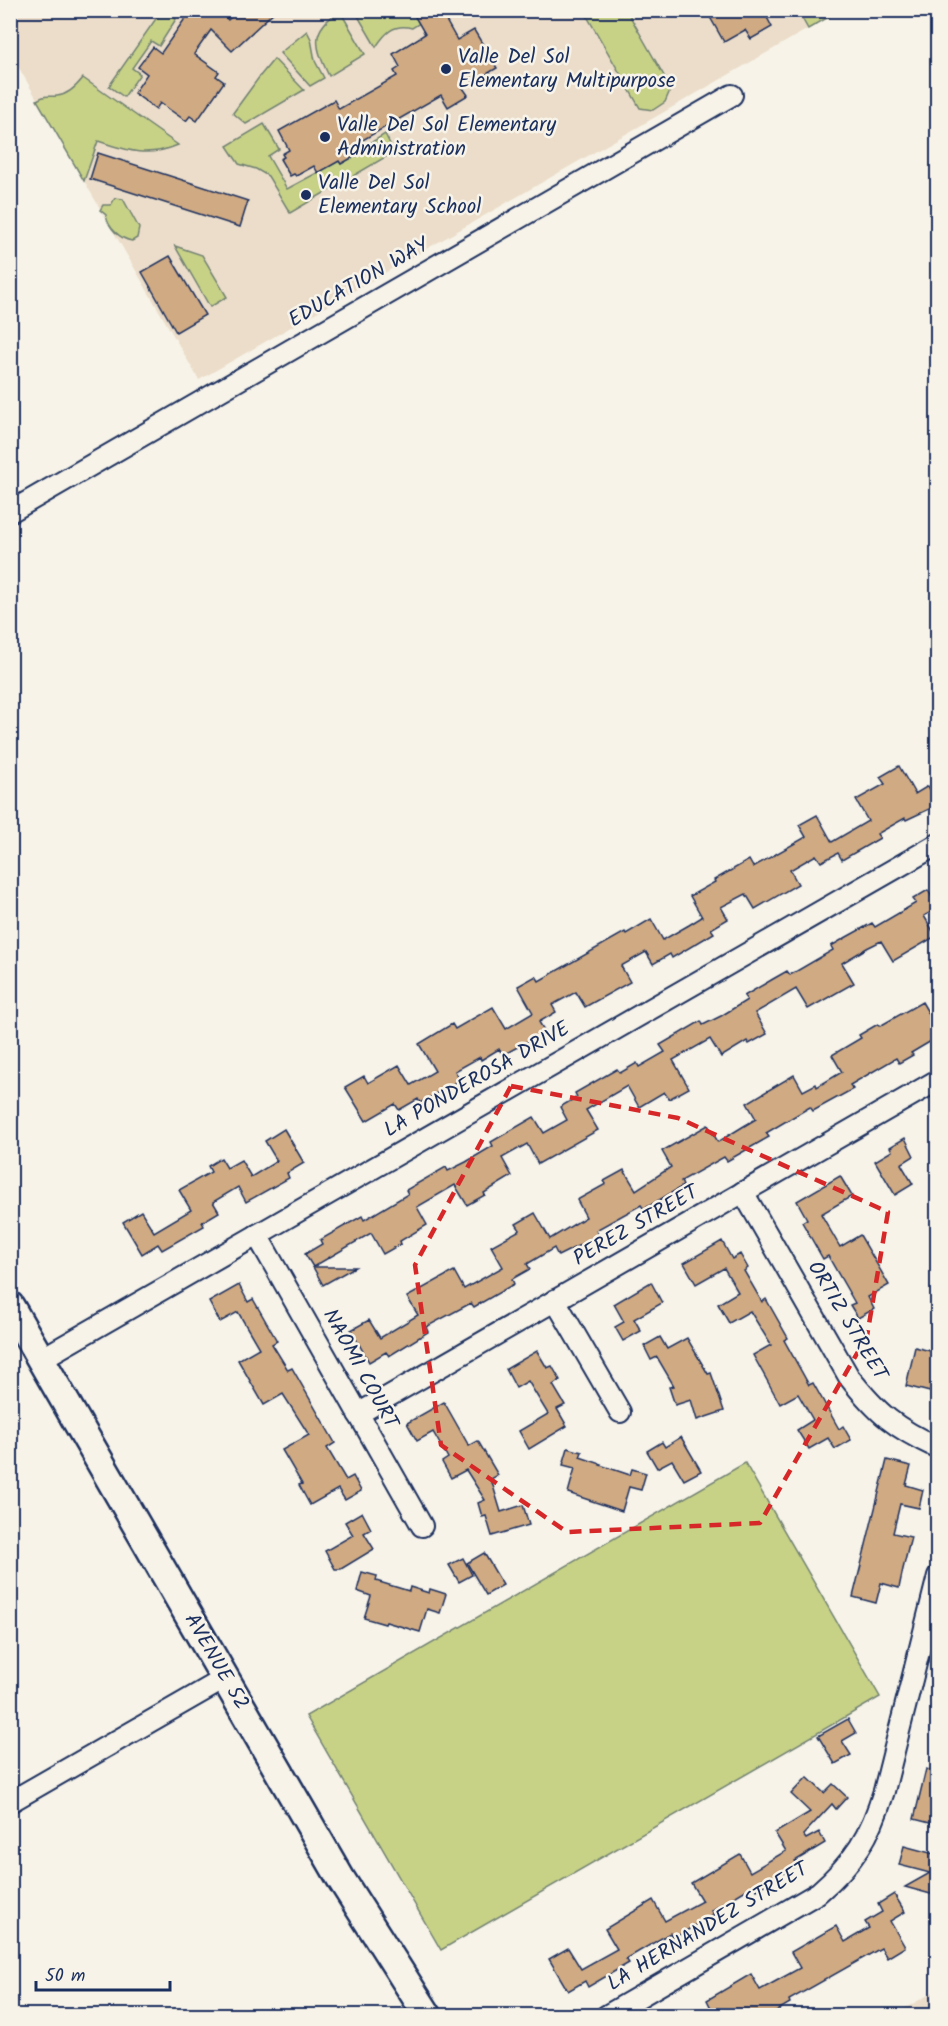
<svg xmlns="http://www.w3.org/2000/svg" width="948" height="2026" font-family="Kalam,sans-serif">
<rect width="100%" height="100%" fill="#f7f3e8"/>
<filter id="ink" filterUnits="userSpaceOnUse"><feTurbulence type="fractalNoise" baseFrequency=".0167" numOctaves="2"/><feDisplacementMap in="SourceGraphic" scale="12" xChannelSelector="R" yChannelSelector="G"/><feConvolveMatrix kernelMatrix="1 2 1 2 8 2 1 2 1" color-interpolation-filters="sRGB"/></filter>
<g filter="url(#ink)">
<g fill="#ebddc9">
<path d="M 21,10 L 839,11 L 199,380 L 11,54 L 10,17 Z"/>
<path d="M 937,1990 L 932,2015 L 893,2015 Z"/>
</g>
<g fill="#c7d286" stroke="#718072" stroke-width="1.5">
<path d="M 162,10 L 168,11 L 176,19 L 159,46 L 151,41 L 132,68 L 140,74 L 124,97 L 109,86 Z"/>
<path d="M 340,11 L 365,54 L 329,76 C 315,47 309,30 340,11 Z"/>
<path d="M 355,11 L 416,11 L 420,23 L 412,28 C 394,23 385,33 376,47 Z"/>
<path d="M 584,11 L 627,11 L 671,88 L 665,102 L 653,110 L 640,108 Z"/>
<path d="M 798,11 L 839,11 L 808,29 Z"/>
<path d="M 307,31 L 311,39 L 315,61 L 324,78 L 310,86 L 280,53 Z"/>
<path d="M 274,59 L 304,90 L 246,124 L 233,113 L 260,76 Z"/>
<path d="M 83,78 L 178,145 C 147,158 128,151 98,141 L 84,181 L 37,100 C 47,94 47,97 57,96 C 68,95 76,87 83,78 Z"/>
<path d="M 264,124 L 279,149 L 268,156 L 287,189 L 339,161 L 341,164 L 364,151 L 362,148 L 385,134 L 394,152 L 290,213 L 268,176 L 256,169 L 239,164 L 227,146 Z"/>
<path d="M 115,198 L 123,199 L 139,228 L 137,238 L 132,241 C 120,239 108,228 106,215 L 100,210 L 103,205 L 111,205 Z"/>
<path d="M 175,246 L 202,255 L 227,297 L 210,307 Z"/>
<path d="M 745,1463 L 880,1697 L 441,1950 L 306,1716 Z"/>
</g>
<g fill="#d0aa82" stroke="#1b2f5e" stroke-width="1.5">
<path d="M 191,10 L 219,10 L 228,20 L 238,10 L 276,10 L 232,51 L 211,30 L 194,54 L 219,72 L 216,76 L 224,82 L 197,121 L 190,116 L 186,121 L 160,103 L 156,109 L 134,93 L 147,74 L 138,67 L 153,47 L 161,53 Z"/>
<path d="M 411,10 L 440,10 L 457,40 L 474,30 L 497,68 L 463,88 L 468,95 L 448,107 L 441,95 L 359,142 L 364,151 L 341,164 L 339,161 L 318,173 L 314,166 L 296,176 L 294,174 L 290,176 L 280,159 L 284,157 L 282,154 L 289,150 L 279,131 L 334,100 L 339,109 L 397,76 L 394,71 L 400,67 L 393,54 L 425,34 Z"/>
<path d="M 706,10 L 763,10 L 772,27 L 751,39 L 745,30 L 724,42 Z"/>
<path d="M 98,153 L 248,201 L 240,227 L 90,179 Z"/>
<path d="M 170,256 L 205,315 L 176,332 L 142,272 Z"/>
<path d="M 899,766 L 915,794 L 928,786 L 938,802 L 938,805 L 906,820 L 905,818 L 877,834 L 880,838 L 842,860 L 838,853 L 821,862 L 816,855 L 790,870 L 798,884 L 755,909 L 746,894 L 721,907 L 728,919 L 711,929 L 714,933 L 672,958 L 670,954 L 653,964 L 646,952 L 621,966 L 630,982 L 585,1007 L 576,992 L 552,1005 L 556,1012 L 539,1022 L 545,1032 L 503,1055 L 499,1049 L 481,1060 L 480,1057 L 455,1071 L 460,1080 L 420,1103 L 418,1099 L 399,1110 L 395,1104 L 366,1121 L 345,1087 L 364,1076 L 368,1083 L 399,1065 L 411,1085 L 435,1071 L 419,1044 L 452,1024 L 455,1029 L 493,1007 L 506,1029 L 533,1013 L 518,986 L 536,976 L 539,981 L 625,932 L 626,934 L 651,919 L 663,940 L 689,925 L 702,917 L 690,896 L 715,882 L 714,880 L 749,860 L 753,867 L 806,837 L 799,825 L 817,815 L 832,842 L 868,821 L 856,800 L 885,784 L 880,777 Z"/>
<path d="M 928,890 L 938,908 L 924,916 L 936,936 L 893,961 L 881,941 L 867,948 L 842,963 L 854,983 L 808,1009 L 796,989 L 755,1013 L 767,1034 L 749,1044 L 747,1041 L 721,1057 L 710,1039 L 673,1060 L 689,1088 L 669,1099 L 664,1092 L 639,1107 L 627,1086 L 586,1110 L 598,1130 L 538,1164 L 527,1144 L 502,1158 L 512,1176 L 484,1193 L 485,1195 L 467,1205 L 455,1185 L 417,1207 L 427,1225 L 400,1241 L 401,1244 L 383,1254 L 371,1233 L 313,1267 L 305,1254 L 322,1244 L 320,1240 L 362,1216 L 364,1220 L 408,1194 L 406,1190 L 446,1167 L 448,1171 L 466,1162 L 493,1146 L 491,1142 L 534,1117 L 544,1133 L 567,1120 L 560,1107 L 577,1097 L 575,1093 L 617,1069 L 620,1073 L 637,1063 L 639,1067 L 665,1052 L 660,1045 L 701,1021 L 703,1025 L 721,1016 L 747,1000 L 744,996 L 773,979 L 787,971 L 790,975 L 833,950 L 831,946 L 845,938 L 872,923 L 875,927 L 916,903 L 913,899 Z"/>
<path d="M 922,1002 L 933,1021 L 938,1018 L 938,1037 L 911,1053 L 913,1055 L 899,1063 L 896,1058 L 850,1085 L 853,1089 L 813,1111 L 810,1107 L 766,1133 L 769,1137 L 727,1161 L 724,1157 L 681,1181 L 683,1186 L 644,1209 L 641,1205 L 596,1230 L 598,1235 L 584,1243 L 558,1256 L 554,1248 L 527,1264 L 530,1269 L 512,1279 L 514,1284 L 474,1307 L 471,1303 L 426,1327 L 428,1332 L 389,1356 L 386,1352 L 369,1362 L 351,1330 L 369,1320 L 380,1338 L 418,1315 L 407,1297 L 454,1271 L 464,1289 L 503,1267 L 491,1246 L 520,1230 L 516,1224 L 535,1213 L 550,1239 L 586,1217 L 577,1200 L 606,1184 L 604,1181 L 624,1170 L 636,1190 L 671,1167 L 662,1151 L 708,1125 L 718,1142 L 744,1126 L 756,1119 L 747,1103 L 794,1075 L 803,1091 L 816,1084 L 817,1087 L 842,1072 L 832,1055 L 861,1038 L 859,1035 L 878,1024 L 880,1026 Z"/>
<path d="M 284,1129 L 304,1163 L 287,1173 L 289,1178 L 246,1202 L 238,1187 L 213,1202 L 219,1212 L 202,1222 L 204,1226 L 162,1250 L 158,1244 L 142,1254 L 123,1222 L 141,1211 L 154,1232 L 191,1210 L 179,1190 L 211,1172 L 208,1166 L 221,1158 L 227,1168 L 241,1160 L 251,1177 L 277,1161 L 265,1141 Z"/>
<path d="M 905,1138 L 914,1156 L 901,1164 L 913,1184 L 895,1195 L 875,1161 L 892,1151 L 890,1147 Z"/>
<path d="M 840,1176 L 852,1196 L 821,1214 L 840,1247 L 860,1235 L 889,1285 L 868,1297 L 874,1309 L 858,1318 L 850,1305 L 855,1303 L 828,1256 L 823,1259 L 802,1222 L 807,1219 L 797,1201 Z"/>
<path d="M 722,1241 L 732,1259 L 740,1254 L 748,1268 L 744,1271 L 762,1302 L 766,1299 L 788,1338 L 784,1340 L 809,1385 L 813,1383 L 839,1429 L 843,1426 L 851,1440 L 835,1449 L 828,1438 L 809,1449 L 797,1430 L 813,1420 L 798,1394 L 780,1404 L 769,1384 L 753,1355 L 771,1345 L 750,1311 L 729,1323 L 718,1304 L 738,1292 L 724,1268 L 696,1284 L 684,1263 Z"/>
<path d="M 313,1267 L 355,1267 L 323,1285 Z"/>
<path d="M 651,1282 L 662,1303 L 634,1319 L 641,1331 L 623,1341 L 615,1327 L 624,1322 L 614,1304 Z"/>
<path d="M 239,1285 L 248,1302 L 253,1299 L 277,1341 L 272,1344 L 288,1370 L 292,1368 L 335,1443 L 327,1448 L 346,1480 L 353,1476 L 361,1491 L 345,1500 L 338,1489 L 310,1505 L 299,1485 L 302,1484 L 282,1450 L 309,1435 L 283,1394 L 264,1405 L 238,1360 L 259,1348 L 238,1312 L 220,1322 L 209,1302 Z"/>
<path d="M 660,1337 L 667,1349 L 687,1338 L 708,1374 L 711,1373 L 724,1411 L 697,1420 L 691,1400 L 675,1405 L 669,1387 L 674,1386 L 657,1357 L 651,1360 L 644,1346 Z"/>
<path d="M 915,1347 L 938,1353 L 938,1373 L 934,1372 L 930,1392 L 906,1386 Z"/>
<path d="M 537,1351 L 547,1368 L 552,1366 L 560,1380 L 553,1385 L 565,1405 L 557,1409 L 567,1426 L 529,1449 L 519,1431 L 548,1414 L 528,1381 L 516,1388 L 506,1369 Z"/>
<path d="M 444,1402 L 469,1446 L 478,1441 L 498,1475 L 491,1479 L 501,1512 L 523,1505 L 529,1525 L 492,1536 L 486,1516 L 482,1517 L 478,1503 L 485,1500 L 466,1470 L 451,1478 L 442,1462 L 448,1458 L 433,1432 L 417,1441 L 407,1423 Z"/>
<path d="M 681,1437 L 701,1471 L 684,1480 L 672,1460 L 657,1468 L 647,1451 L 662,1442 L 665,1447 Z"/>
<path d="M 568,1448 L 582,1452 L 580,1457 L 601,1464 L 600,1465 L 630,1475 L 632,1469 L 646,1473 L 641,1490 L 629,1487 L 622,1511 L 568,1493 L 575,1468 L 563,1465 Z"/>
<path d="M 887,1460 L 911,1466 L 906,1485 L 923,1490 L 919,1508 L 900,1504 L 893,1533 L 911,1537 L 903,1569 L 899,1588 L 881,1583 L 876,1603 L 853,1597 Z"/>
<path d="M 362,1512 L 371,1529 L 364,1533 L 374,1549 L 341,1569 L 335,1569 L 325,1551 L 353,1535 L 345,1522 Z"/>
<path d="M 484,1553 L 503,1585 L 486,1595 L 467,1563 Z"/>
<path d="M 463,1558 L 472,1575 L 459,1582 L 449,1565 Z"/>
<path d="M 362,1572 L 377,1576 L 376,1581 L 409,1591 L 410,1587 L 429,1593 L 430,1589 L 446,1594 L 440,1613 L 427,1609 L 420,1632 L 386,1622 L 385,1624 L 364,1618 L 371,1596 L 357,1591 Z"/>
<path d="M 848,1719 L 856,1733 L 842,1741 L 851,1755 L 835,1764 L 818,1736 Z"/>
<path d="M 926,1769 L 938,1772 L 938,1825 L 914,1819 Z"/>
<path d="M 807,1777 L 824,1793 L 833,1784 L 847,1797 L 836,1809 L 832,1804 L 803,1835 L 806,1839 L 819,1832 L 825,1843 L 795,1861 L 798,1865 L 757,1890 L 754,1885 L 711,1911 L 714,1915 L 699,1923 L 673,1939 L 670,1933 L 626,1959 L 629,1963 L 588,1987 L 585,1981 L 568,1991 L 549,1959 L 568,1948 L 581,1969 L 617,1949 L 605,1929 L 653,1900 L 665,1921 L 702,1901 L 691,1883 L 740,1854 L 750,1872 L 786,1851 L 775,1833 L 810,1812 L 791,1794 Z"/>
<path d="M 904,1846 L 938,1855 L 938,1896 L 905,1887 L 930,1873 L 899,1865 Z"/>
<path d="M 894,1894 L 905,1912 L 890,1921 L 905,1947 L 887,1958 L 881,1948 L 789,2000 L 790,2003 L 768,2016 L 715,2016 L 707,2000 L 751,1974 L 760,1990 L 778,1980 L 800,1968 L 791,1952 L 836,1926 L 845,1942 L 869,1928 L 865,1922 L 882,1912 L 878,1904 Z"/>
</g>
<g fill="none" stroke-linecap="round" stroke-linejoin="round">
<g stroke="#1b2f5e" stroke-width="24">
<g id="minor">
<path d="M 10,512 L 732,95"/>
<path d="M 743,1192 L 849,1377 C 878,1414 895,1428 938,1448"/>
<path d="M 257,1235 L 422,1526"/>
<path d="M 555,1300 L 620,1412"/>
<path d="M 41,1359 L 938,844"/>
<path d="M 358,1414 L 938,1080"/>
<path d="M 10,1802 L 226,1678"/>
<path d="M 606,2016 L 818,1893 C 855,1861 870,1837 884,1791 L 938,1576"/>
</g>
</g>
<g stroke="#1b2f5e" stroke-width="32">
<path id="secondary" d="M 10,1306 L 341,1879 L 428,2016"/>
</g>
<use href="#minor" stroke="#f7f3e8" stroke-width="20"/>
<use href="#secondary" stroke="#f7f3e8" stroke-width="27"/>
</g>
</g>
<path fill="none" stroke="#d62828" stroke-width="4.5" stroke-dasharray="12 8" stroke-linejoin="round" d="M 511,1086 L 678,1118 L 888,1212 L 867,1336 L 760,1523 L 567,1532 L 441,1445 L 415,1265 Z"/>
<g fill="#1b2f5e" stroke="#f7f3e8" stroke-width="2">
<circle cx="446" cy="69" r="6"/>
<circle cx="325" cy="137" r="6"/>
<circle cx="306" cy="195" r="6"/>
</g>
<g text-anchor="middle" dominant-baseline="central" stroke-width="5" stroke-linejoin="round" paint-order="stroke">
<g font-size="21" fill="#1b2f5e" stroke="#f7f3e8" text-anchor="start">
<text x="458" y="57">Valle Del Sol<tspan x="458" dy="24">Elementary Multipurpose</tspan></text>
<text x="337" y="125">Valle Del Sol Elementary<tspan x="337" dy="24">Administration</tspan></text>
<text x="318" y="183">Valle Del Sol<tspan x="318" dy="24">Elementary School</tspan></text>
</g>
<g font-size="21" fill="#1b2f5e" stroke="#f7f3e8">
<text transform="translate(359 283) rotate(-30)">EDUCATION WAY</text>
<text transform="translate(477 1080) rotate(-30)">LA PONDEROSA DRIVE</text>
<text transform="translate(636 1226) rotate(-30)">PEREZ STREET</text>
<text transform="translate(847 1321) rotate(59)">ORTIZ STREET</text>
<text transform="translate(360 1369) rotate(61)">NAOMI COURT</text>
<text transform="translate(216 1662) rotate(60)">AVENUE 52</text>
<text transform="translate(708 1927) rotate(-31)">LA HERNANDEZ STREET</text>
</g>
</g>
<rect width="948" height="2026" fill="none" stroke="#f7f3e8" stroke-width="36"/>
<rect x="18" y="18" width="912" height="1990" fill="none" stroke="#1b2f5e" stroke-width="2" filter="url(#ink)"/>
<path d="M36 1981v9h134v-9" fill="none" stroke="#1b2f5e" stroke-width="3"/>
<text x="45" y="1981" font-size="18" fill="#1b2f5e" stroke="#f7f3e8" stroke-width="4.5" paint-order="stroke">50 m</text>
</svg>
